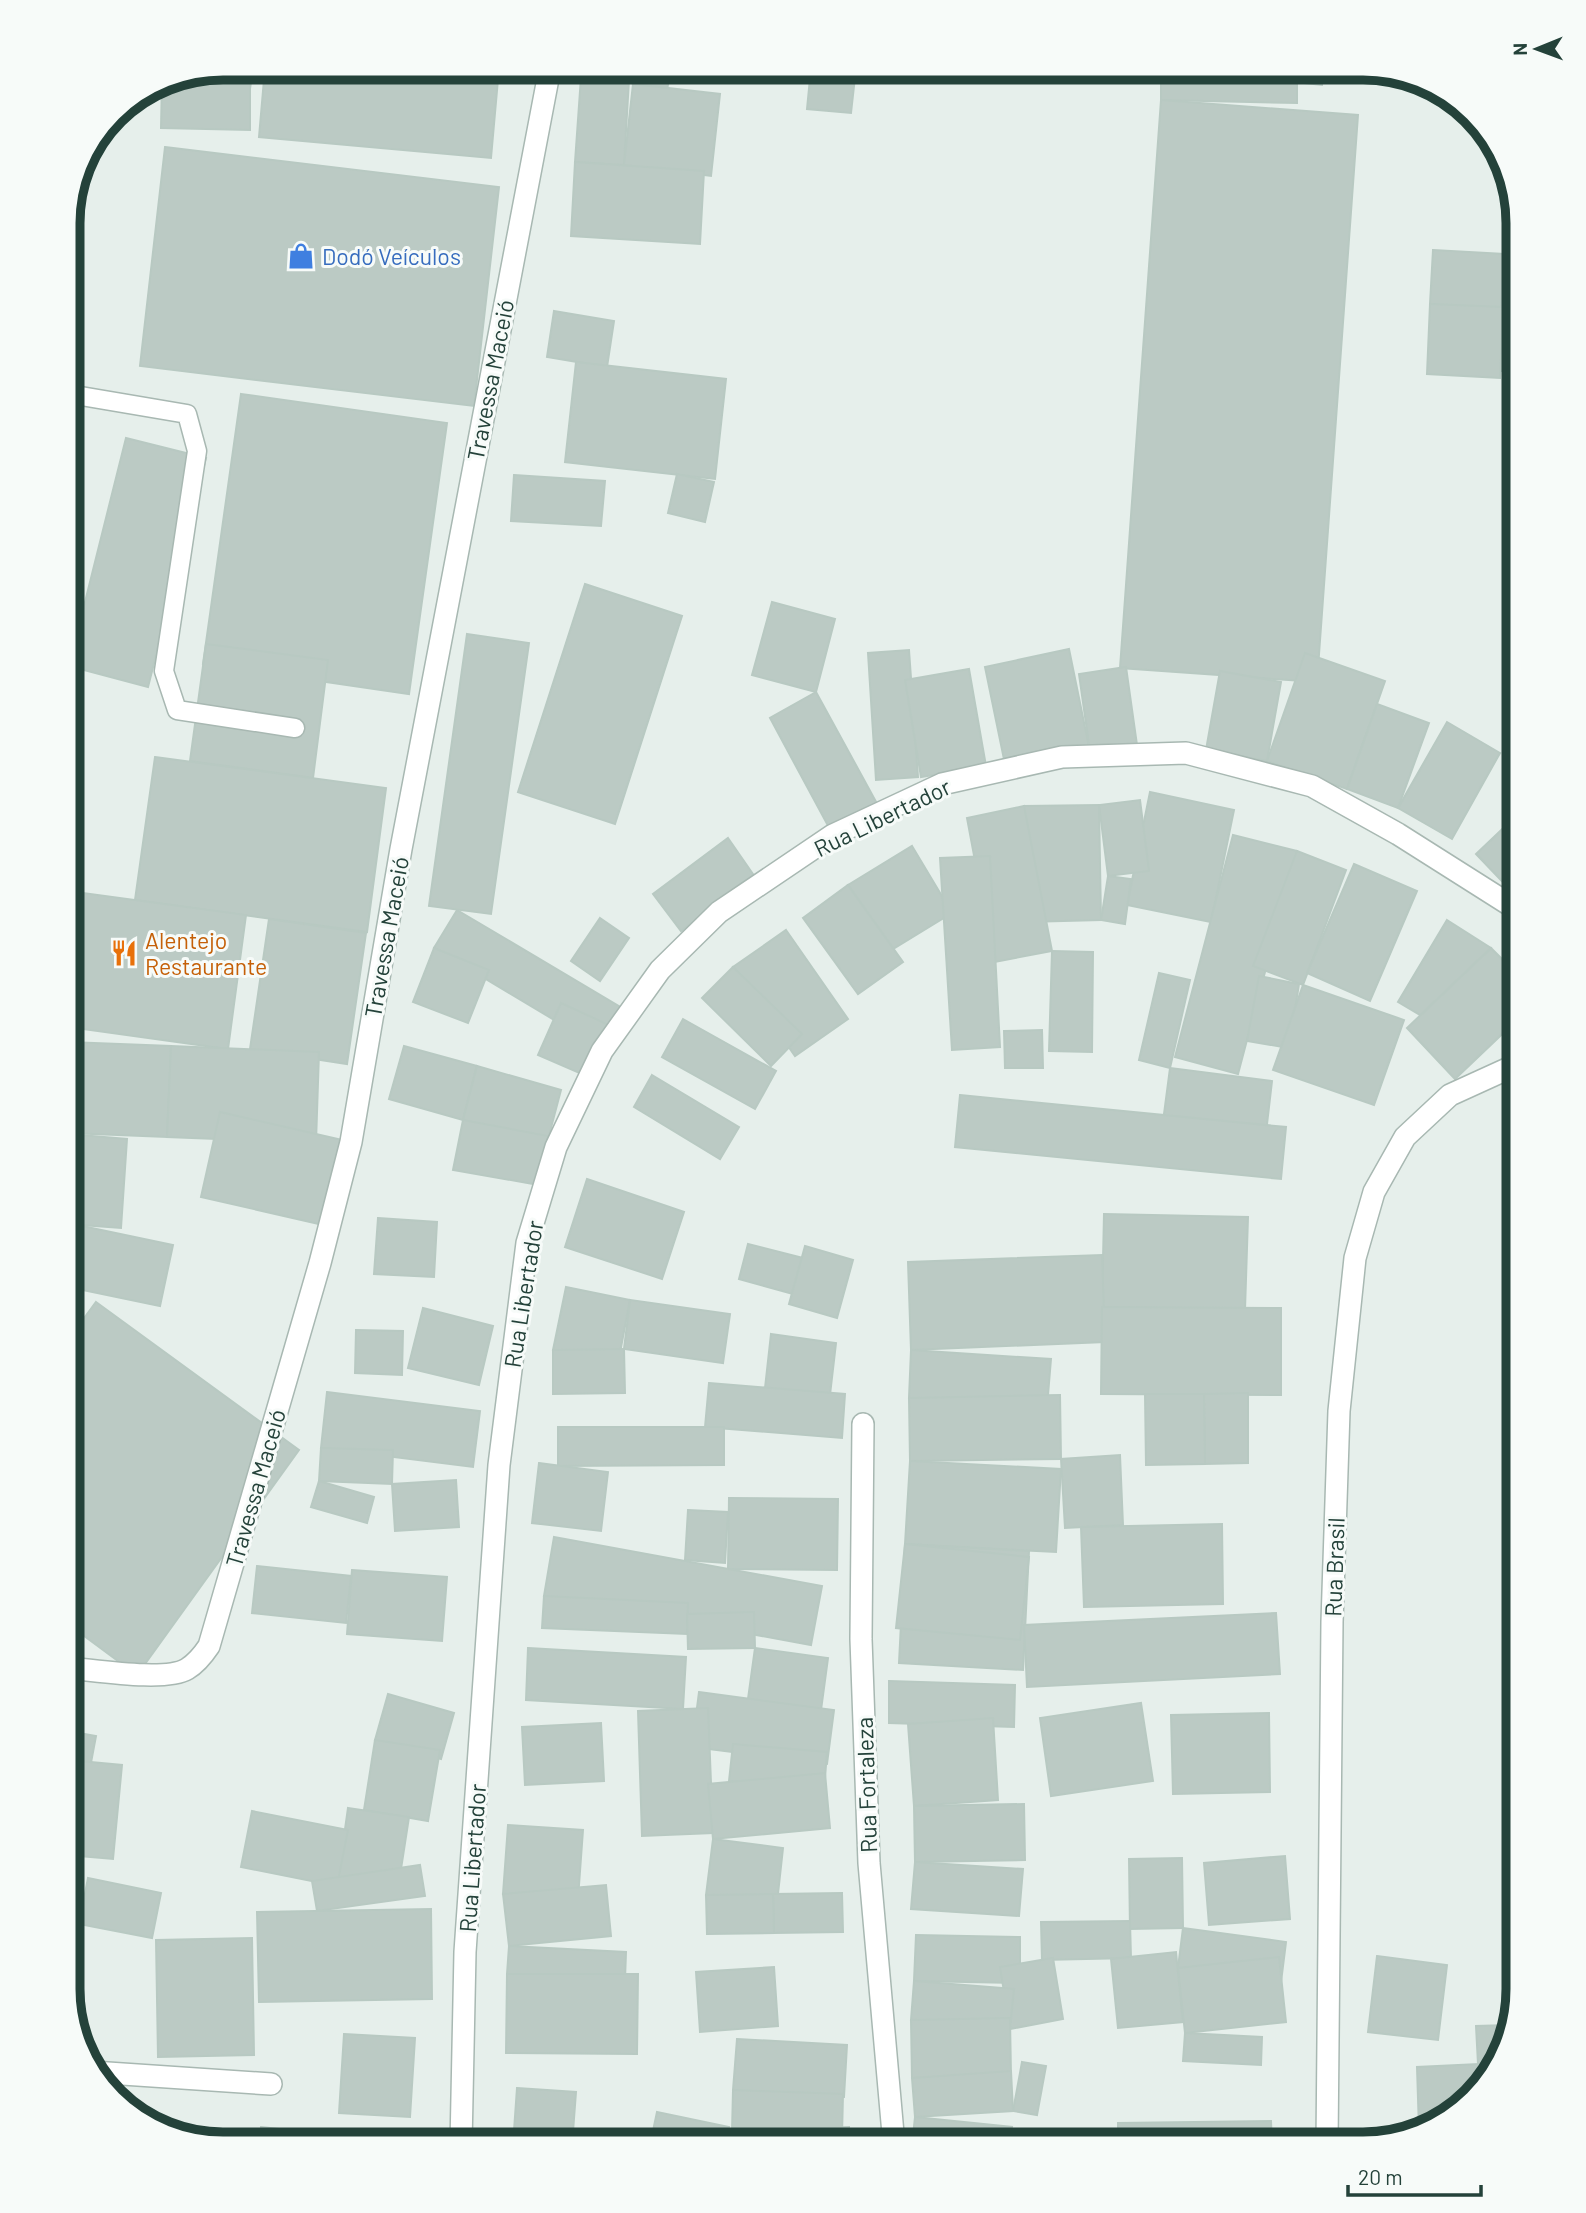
<svg xmlns="http://www.w3.org/2000/svg" width="1586" height="2213" font-family="Barlow,sans-serif">
<rect width="100%" height="100%" fill="#e6efeb"/>
<g fill="#bbcac4" stroke="#b8c9c2" stroke-width="2">
<path d="M 223,68 L 253,68 L 250,89 L 188,82 L 189,75 Z"/>
<path d="M 265,68 L 499,68 L 491,158 L 259,137 Z"/>
<path d="M 607,68 L 671,68 L 667,90 L 605,78 Z"/>
<path d="M 811,68 L 856,68 L 851,113 L 807,109 Z"/>
<path d="M 1161,69 L 1297,69 L 1297,103 L 1161,100 Z"/>
<path d="M 1288,69 L 1324,69 L 1322,85 L 1286,81 Z"/>
<path d="M 208,71 L 250,72 L 250,130 L 161,128 L 162,81 Z"/>
<path d="M 581,77 L 629,80 L 624,165 L 575,162 Z"/>
<path d="M 633,84 L 720,94 L 711,176 L 624,165 Z"/>
<path d="M 1161,100 L 1358,115 L 1317,682 L 1120,668 Z"/>
<path d="M 165,147 L 499,187 L 474,406 L 140,366 Z"/>
<path d="M 575,162 L 704,171 L 700,244 L 571,236 Z"/>
<path d="M 1433,250 L 1504,254 L 1501,308 L 1430,304 Z"/>
<path d="M 1504,256 L 1518,257 L 1518,296 L 1503,296 Z"/>
<path d="M 1503,296 L 1518,296 L 1518,371 L 1502,371 Z"/>
<path d="M 1430,304 L 1503,307 L 1500,378 L 1427,374 Z"/>
<path d="M 554,311 L 614,321 L 607,367 L 547,357 Z"/>
<path d="M 576,362 L 726,379 L 715,479 L 565,462 Z"/>
<path d="M 241,394 L 447,423 L 409,694 L 203,664 Z"/>
<path d="M 126,438 L 206,458 L 148,687 L 69,666 Z"/>
<path d="M 677,474 L 714,482 L 705,522 L 668,513 Z"/>
<path d="M 514,475 L 605,481 L 601,526 L 511,521 Z"/>
<path d="M 585,584 L 682,616 L 615,824 L 518,792 Z"/>
<path d="M 772,602 L 835,619 L 816,692 L 752,675 Z"/>
<path d="M 467,634 L 529,643 L 491,914 L 429,906 Z"/>
<path d="M 206,644 L 328,660 L 313,778 L 190,761 Z"/>
<path d="M 1069,649 L 1090,752 L 1006,769 L 985,667 Z"/>
<path d="M 909,650 L 918,777 L 876,780 L 868,653 Z"/>
<path d="M 1305,653 L 1385,681 L 1347,789 L 1267,761 Z"/>
<path d="M 1126,667 L 1137,745 L 1090,752 L 1079,674 Z"/>
<path d="M 969,669 L 986,766 L 921,777 L 905,680 Z"/>
<path d="M 1220,671 L 1281,682 L 1267,761 L 1206,750 Z"/>
<path d="M 816,692 L 880,809 L 833,835 L 770,718 Z"/>
<path d="M 1377,704 L 1429,723 L 1398,808 L 1347,789 Z"/>
<path d="M 1447,722 L 1500,753 L 1452,839 L 1398,808 Z"/>
<path d="M 155,757 L 386,788 L 367,932 L 135,900 Z"/>
<path d="M 1150,792 L 1234,810 L 1211,922 L 1127,905 Z"/>
<path d="M 1140,800 L 1149,871 L 1108,876 L 1099,805 Z"/>
<path d="M 1099,805 L 1101,920 L 1026,922 L 1024,806 Z"/>
<path d="M 1024,806 L 1052,951 L 994,962 L 967,818 Z"/>
<path d="M 1518,814 L 1518,898 L 1476,854 Z"/>
<path d="M 1233,835 L 1297,851 L 1238,1074 L 1175,1057 Z"/>
<path d="M 728,838 L 755,877 L 681,931 L 653,894 Z"/>
<path d="M 912,846 L 952,913 L 888,952 L 848,885 Z"/>
<path d="M 1297,851 L 1346,870 L 1303,985 L 1253,966 Z"/>
<path d="M 990,856 L 1000,1047 L 952,1050 L 940,858 Z"/>
<path d="M 1354,864 L 1417,891 L 1370,1001 L 1307,973 Z"/>
<path d="M 1108,876 L 1131,879 L 1125,924 L 1101,920 Z"/>
<path d="M 848,885 L 903,962 L 858,994 L 803,918 Z"/>
<path d="M 68,891 L 246,915 L 228,1049 L 68,1027 Z"/>
<path d="M 457,910 L 634,1015 L 611,1054 L 434,948 Z"/>
<path d="M 600,918 L 629,938 L 600,981 L 571,961 Z"/>
<path d="M 269,919 L 366,933 L 347,1064 L 250,1049 Z"/>
<path d="M 1447,920 L 1491,948 L 1442,1028 L 1398,1002 Z"/>
<path d="M 786,930 L 848,1019 L 795,1056 L 733,967 Z"/>
<path d="M 434,948 L 489,970 L 468,1023 L 413,1002 Z"/>
<path d="M 1491,948 L 1518,975 L 1518,1019 L 1455,1079 L 1407,1028 Z"/>
<path d="M 1052,951 L 1093,952 L 1092,1052 L 1049,1051 Z"/>
<path d="M 733,967 L 802,1034 L 771,1066 L 702,998 Z"/>
<path d="M 1159,973 L 1190,980 L 1170,1068 L 1139,1060 Z"/>
<path d="M 1259,976 L 1299,984 L 1289,1048 L 1247,1041 Z"/>
<path d="M 1303,985 L 1404,1020 L 1374,1105 L 1273,1070 Z"/>
<path d="M 561,1003 L 613,1027 L 591,1078 L 538,1055 Z"/>
<path d="M 683,1019 L 776,1071 L 755,1109 L 662,1057 Z"/>
<path d="M 1042,1030 L 1043,1068 L 1005,1068 L 1004,1031 Z"/>
<path d="M 68,1042 L 171,1046 L 167,1137 L 68,1133 Z"/>
<path d="M 171,1046 L 319,1052 L 316,1143 L 167,1137 Z"/>
<path d="M 404,1046 L 477,1066 L 463,1120 L 389,1099 Z"/>
<path d="M 477,1066 L 561,1090 L 547,1143 L 463,1120 Z"/>
<path d="M 1170,1068 L 1272,1081 L 1264,1150 L 1161,1137 Z"/>
<path d="M 652,1075 L 739,1127 L 720,1159 L 634,1107 Z"/>
<path d="M 960,1095 L 1286,1127 L 1281,1179 L 955,1147 Z"/>
<path d="M 220,1112 L 351,1142 L 332,1227 L 201,1197 Z"/>
<path d="M 463,1120 L 548,1136 L 539,1185 L 453,1170 Z"/>
<path d="M 68,1134 L 127,1139 L 121,1228 L 68,1224 Z"/>
<path d="M 587,1179 L 684,1212 L 662,1279 L 565,1247 Z"/>
<path d="M 1104,1214 L 1248,1217 L 1245,1310 L 1102,1307 Z"/>
<path d="M 378,1218 L 437,1222 L 434,1277 L 374,1274 Z"/>
<path d="M 68,1223 L 173,1245 L 160,1306 L 68,1287 Z"/>
<path d="M 748,1244 L 803,1258 L 793,1294 L 739,1279 Z"/>
<path d="M 805,1246 L 853,1260 L 837,1318 L 789,1304 Z"/>
<path d="M 1102,1255 L 1105,1342 L 911,1350 L 908,1262 Z"/>
<path d="M 566,1287 L 630,1300 L 618,1363 L 553,1350 Z"/>
<path d="M 630,1300 L 730,1314 L 723,1363 L 624,1349 Z"/>
<path d="M 96,1302 L 299,1450 L 137,1675 L 68,1624 L 68,1340 Z"/>
<path d="M 1102,1307 L 1281,1308 L 1281,1395 L 1101,1394 Z"/>
<path d="M 423,1308 L 493,1326 L 479,1385 L 408,1368 Z"/>
<path d="M 356,1330 L 403,1331 L 402,1375 L 355,1373 Z"/>
<path d="M 771,1334 L 836,1343 L 830,1395 L 765,1388 Z"/>
<path d="M 624,1349 L 625,1393 L 553,1394 L 553,1350 Z"/>
<path d="M 911,1350 L 1051,1359 L 1047,1407 L 909,1398 Z"/>
<path d="M 709,1383 L 845,1394 L 842,1438 L 705,1427 Z"/>
<path d="M 327,1392 L 480,1411 L 473,1467 L 321,1448 Z"/>
<path d="M 1248,1393 L 1248,1463 L 1205,1464 L 1204,1394 Z"/>
<path d="M 1145,1394 L 1204,1394 L 1205,1464 L 1146,1465 Z"/>
<path d="M 1060,1395 L 1061,1459 L 910,1461 L 909,1398 Z"/>
<path d="M 558,1427 L 724,1427 L 724,1465 L 558,1466 Z"/>
<path d="M 321,1448 L 393,1450 L 392,1484 L 319,1481 Z"/>
<path d="M 1120,1455 L 1123,1525 L 1065,1528 L 1061,1459 Z"/>
<path d="M 910,1461 L 1061,1469 L 1056,1552 L 905,1544 Z"/>
<path d="M 539,1463 L 608,1472 L 601,1531 L 532,1523 Z"/>
<path d="M 456,1480 L 459,1527 L 395,1531 L 392,1484 Z"/>
<path d="M 319,1481 L 374,1497 L 367,1523 L 311,1507 Z"/>
<path d="M 729,1498 L 838,1499 L 837,1570 L 728,1569 Z"/>
<path d="M 688,1510 L 728,1512 L 725,1563 L 685,1560 Z"/>
<path d="M 1222,1524 L 1223,1604 L 1084,1607 L 1081,1527 Z"/>
<path d="M 554,1537 L 822,1586 L 811,1645 L 544,1596 Z"/>
<path d="M 905,1544 L 1029,1551 L 1023,1670 L 899,1663 Z"/>
<path d="M 905,1544 L 1029,1557 L 1020,1640 L 896,1628 Z"/>
<path d="M 257,1566 L 351,1576 L 346,1623 L 252,1613 Z"/>
<path d="M 352,1570 L 447,1577 L 442,1641 L 347,1634 Z"/>
<path d="M 544,1596 L 688,1603 L 687,1634 L 542,1628 Z"/>
<path d="M 754,1612 L 755,1648 L 688,1649 L 687,1614 Z"/>
<path d="M 1276,1613 L 1280,1674 L 1027,1687 L 1024,1625 Z"/>
<path d="M 528,1648 L 686,1657 L 683,1709 L 526,1700 Z"/>
<path d="M 755,1648 L 828,1658 L 821,1710 L 748,1699 Z"/>
<path d="M 889,1681 L 1015,1685 L 1014,1727 L 889,1723 Z"/>
<path d="M 699,1692 L 834,1710 L 827,1764 L 692,1747 Z"/>
<path d="M 388,1694 L 454,1713 L 441,1759 L 375,1740 Z"/>
<path d="M 1141,1703 L 1153,1781 L 1051,1796 L 1040,1718 Z"/>
<path d="M 708,1708 L 713,1833 L 642,1836 L 638,1711 Z"/>
<path d="M 1269,1713 L 1270,1792 L 1173,1794 L 1171,1715 Z"/>
<path d="M 993,1718 L 998,1800 L 914,1806 L 908,1724 Z"/>
<path d="M 601,1723 L 604,1781 L 525,1785 L 522,1727 Z"/>
<path d="M 68,1731 L 96,1736 L 87,1784 L 68,1780 Z"/>
<path d="M 375,1740 L 440,1750 L 428,1821 L 364,1810 Z"/>
<path d="M 733,1744 L 827,1752 L 824,1791 L 729,1781 Z"/>
<path d="M 69,1760 L 122,1765 L 113,1859 L 68,1855 Z"/>
<path d="M 825,1773 L 830,1828 L 713,1839 L 708,1784 Z"/>
<path d="M 1024,1804 L 1025,1860 L 915,1862 L 914,1806 Z"/>
<path d="M 348,1808 L 409,1817 L 397,1895 L 337,1886 Z"/>
<path d="M 252,1811 L 348,1830 L 337,1886 L 241,1867 Z"/>
<path d="M 508,1825 L 583,1830 L 578,1899 L 503,1894 Z"/>
<path d="M 713,1839 L 783,1848 L 777,1903 L 706,1895 Z"/>
<path d="M 1285,1856 L 1290,1919 L 1209,1925 L 1204,1863 Z"/>
<path d="M 1182,1858 L 1183,1928 L 1130,1929 L 1129,1859 Z"/>
<path d="M 915,1862 L 1023,1869 L 1019,1916 L 911,1909 Z"/>
<path d="M 420,1865 L 425,1896 L 317,1911 L 312,1881 Z"/>
<path d="M 88,1878 L 161,1893 L 152,1938 L 79,1924 Z"/>
<path d="M 606,1885 L 611,1936 L 509,1946 L 503,1894 Z"/>
<path d="M 842,1893 L 843,1932 L 774,1933 L 773,1894 Z"/>
<path d="M 773,1894 L 774,1933 L 707,1934 L 706,1895 Z"/>
<path d="M 431,1909 L 432,1999 L 259,2002 L 257,1912 Z"/>
<path d="M 1130,1921 L 1131,1958 L 1042,1960 L 1041,1922 Z"/>
<path d="M 1183,1928 L 1286,1942 L 1281,1982 L 1178,1968 Z"/>
<path d="M 916,1935 L 1020,1937 L 1020,1983 L 914,1981 Z"/>
<path d="M 252,1938 L 254,2055 L 158,2057 L 156,1940 Z"/>
<path d="M 509,1946 L 626,1952 L 625,1980 L 507,1974 Z"/>
<path d="M 1176,1952 L 1183,2022 L 1118,2028 L 1111,1959 Z"/>
<path d="M 1377,1956 L 1447,1965 L 1438,2040 L 1368,2032 Z"/>
<path d="M 1279,1957 L 1286,2022 L 1185,2033 L 1178,1968 Z"/>
<path d="M 1053,1958 L 1063,2019 L 1010,2029 L 1000,1967 Z"/>
<path d="M 774,1967 L 778,2026 L 700,2032 L 696,1972 Z"/>
<path d="M 507,1974 L 638,1974 L 637,2054 L 506,2053 Z"/>
<path d="M 914,1981 L 1014,1989 L 1010,2029 L 911,2020 Z"/>
<path d="M 1010,2018 L 1011,2076 L 912,2078 L 911,2020 Z"/>
<path d="M 1508,2025 L 1498,2064 L 1478,2064 L 1476,2026 Z"/>
<path d="M 1185,2033 L 1262,2037 L 1261,2065 L 1183,2061 Z"/>
<path d="M 344,2034 L 415,2038 L 410,2117 L 339,2113 Z"/>
<path d="M 737,2039 L 847,2045 L 844,2097 L 733,2090 Z"/>
<path d="M 1022,2062 L 1046,2066 L 1037,2115 L 1013,2111 Z"/>
<path d="M 1498,2063 L 1441,2124 L 1419,2130 L 1417,2067 Z"/>
<path d="M 1011,2071 L 1013,2111 L 915,2117 L 912,2078 Z"/>
<path d="M 517,2088 L 576,2092 L 572,2145 L 513,2145 Z"/>
<path d="M 733,2090 L 843,2094 L 842,2136 L 732,2132 Z"/>
<path d="M 657,2112 L 729,2127 L 726,2145 L 650,2145 Z"/>
<path d="M 915,2117 L 1012,2127 L 1010,2145 L 912,2145 Z"/>
<path d="M 1271,2121 L 1272,2145 L 1118,2145 L 1118,2123 Z"/>
<path d="M 261,2127 L 405,2143 L 405,2144 L 259,2144 Z"/>
<path d="M 849,2127 L 849,2145 L 732,2145 L 732,2132 Z"/>
<path d="M 1004,2134 L 1005,2145 L 946,2145 Z"/>
</g>
<g fill="none" stroke-linecap="round" stroke-linejoin="round">
<g stroke="#a8b8b2" stroke-width="21">
<path id="service" d="M 69,394 L 187,414 L 197,451 L 164,671 L 177,710 L 295,728"/>
</g>
<g stroke="#a8b8b2" stroke-width="24">
<g id="minor">
<path d="M 863,1424 L 861,1639 L 869,1863 L 894,2145"/>
<path d="M 68,1668 C 95,1670 165,1682 187,1669 C 197,1663 203,1655 209,1646 L 320,1263 L 351,1142 L 401,849 L 550,68"/>
<path d="M 93,2072 L 271,2084"/>
<path d="M 461,2145 L 465,1952 L 499,1465 L 527,1243 L 556,1147 L 602,1051 L 660,970 L 719,912 L 833,835 L 942,784 L 1062,757 L 1186,753 L 1312,786 L 1398,834 L 1518,910"/>
<path d="M 1327,2145 L 1332,1622 L 1339,1411 L 1355,1258 L 1374,1192 L 1405,1137 L 1450,1095 L 1518,1064"/>
</g>
</g>
<use href="#service" stroke="#fff" stroke-width="18"/>
<use href="#minor" stroke="#fff" stroke-width="21"/>
</g>
<defs>
<g id="shop-bare" transform="scale(2.1)"><path d="M-5-2.5h2.3a2.7 3.5 0 0 1 5.4 0H5L5.5 6h-11ZM-1.5-2.5h3a1.5 2.3 0 0 0-3 0Z" fill="#3f7fe0" stroke="#f7fbf9" stroke-width="2.5" paint-order="stroke"/></g>
<g id="restaurant-bare" transform="scale(2.1)"><path d="M-5-6h1v4h1v-4h1v4h1v-4h1v5L-1.5 .5V6h-2V.5L-5-1ZM5-6V6H3V1.5H1.5Q1.5-4 5-6Z" fill="#e8710a" stroke="#f7fbf9" stroke-width="2.5" paint-order="stroke"/></g>
</defs>
<g fill-rule="evenodd">
<use href="#shop-bare" x="301" y="256"/>
<use href="#restaurant-bare" x="124" y="953"/>
</g>
<g text-anchor="middle" dominant-baseline="central" stroke-width="6" stroke-linejoin="round" paint-order="stroke">
<g font-size="23" fill="#366cbe" stroke="#f7fbf9" text-anchor="start">
<text x="322" y="256">Dodó Veículos</text>
</g>
<g font-size="23" fill="#24423a" stroke="#f7fbf9">
<text transform="translate(490 380) rotate(-79)">Travessa Maceió</text>
<text transform="translate(882 817) rotate(-26)">Rua Libertador</text>
<text transform="translate(386 937) rotate(-80)">Travessa Maceió</text>
<text transform="translate(523 1294) rotate(-81)">Rua Libertador</text>
<text transform="translate(255 1488) rotate(-74)">Travessa Maceió</text>
<text transform="translate(1334 1567) rotate(-88)">Rua Brasil</text>
<text transform="translate(866 1785) rotate(-92)">Rua Fortaleza</text>
<text transform="translate(472 1858) rotate(-86)">Rua Libertador</text>
</g>
<g font-size="23" fill="#c56008" stroke="#f7fbf9" text-anchor="start">
<text x="145" y="940">Alentejo<tspan x="145" dy="26">Restaurante</tspan></text>
</g>
</g>
<path d="M0 0H1586V2213H0ZM223 80H1363A143 143 0 0 1 1506 223V1989A143 143 0 0 1 1363 2132H223A143 143 0 0 1 80 1989V223A143 143 0 0 1 223 80Z" fill="#f7fbf9" fill-rule="evenodd"/>
<path fill="none" stroke="#24423a" stroke-width="9" d="M223 80H1363A143 143 0 0 1 1506 223V1989A143 143 0 0 1 1363 2132H223A143 143 0 0 1 80 1989V223A143 143 0 0 1 223 80Z"/>
<g transform="translate(1537 49) rotate(269)" stroke="#f7fbf9" stroke-width="5" paint-order="stroke">
<path d="M0-5L12 26L0 18L-12 26Z" fill="#24423a"/>
<text y="-10" font-size="19" font-weight="bold" text-anchor="middle" fill="#24423a">N</text>
</g>
<path d="M1348 2185v10h133v-10" fill="none" stroke="#24423a" stroke-width="3.5"/>
<text x="1358" y="2185" font-size="21" fill="#24423a" stroke="#f7fbf9" stroke-width="5" paint-order="stroke">20 m</text>
</svg>
